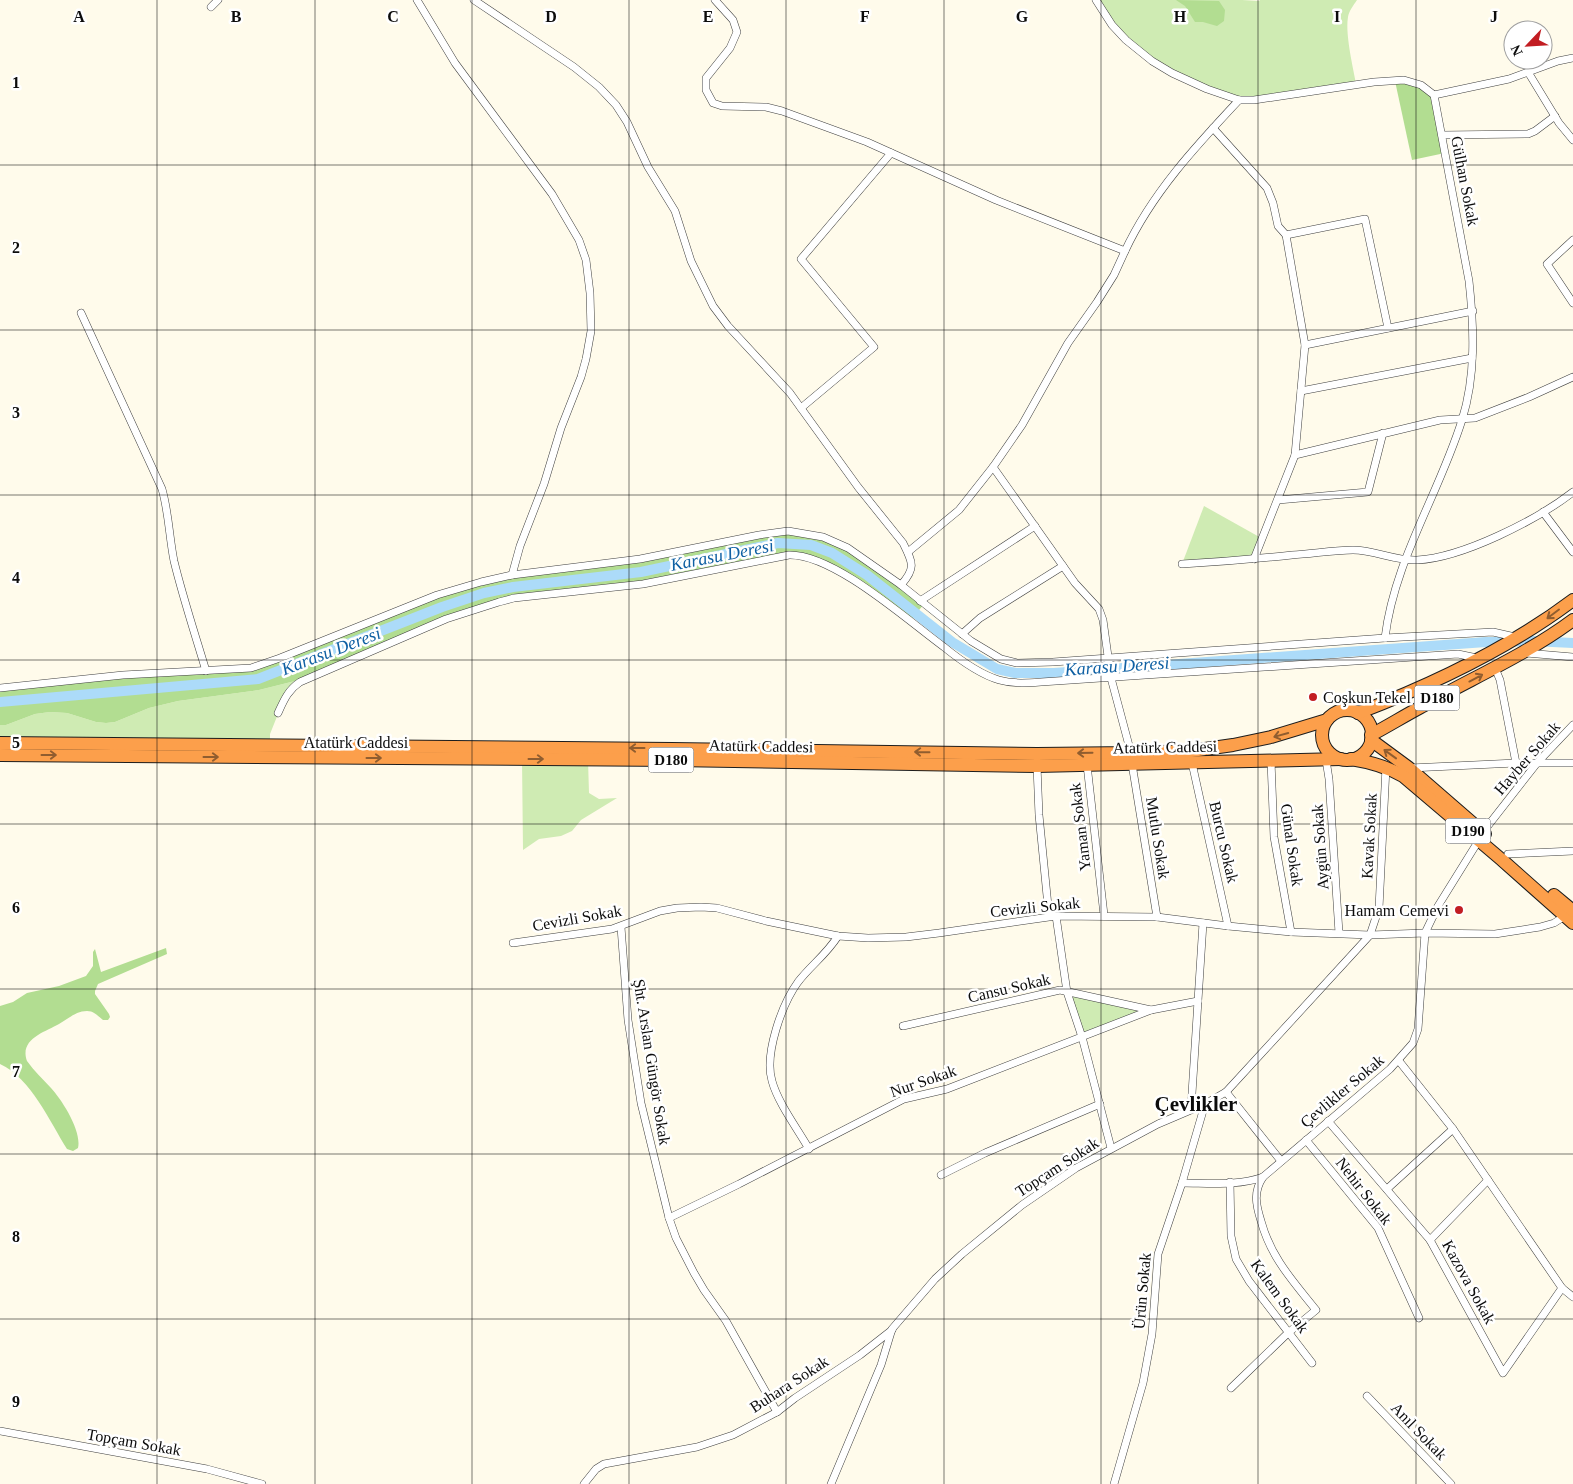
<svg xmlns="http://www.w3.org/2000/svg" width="1573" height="1484" font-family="Georgia,serif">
<rect width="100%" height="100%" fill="#fffbeb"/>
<g fill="#cfebb3">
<path d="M 1096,0 L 1242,0 L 1259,1 L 1260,0 L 1357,0 C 1353,6 1349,11 1348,17 C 1345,34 1353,67 1356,84 L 1239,100 L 1207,89 L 1135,49 Z"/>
<path d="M 1204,506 L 1263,539 L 1254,559 L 1182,564 Z"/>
<path d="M 307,678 L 284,699 L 270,734 L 270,745 L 0,743 L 0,725 L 6,725 L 35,714 L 50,712 L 67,713 L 96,722 L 106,723 L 115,722 L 149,708 L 178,701 L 259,690 Z"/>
<path d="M 522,759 L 588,760 L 589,793 L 599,799 L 617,798 L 581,820 L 572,831 L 561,836 L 539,839 L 523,850 Z"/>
<path d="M 1067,992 L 1151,1010 L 1082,1037 Z"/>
</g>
<g fill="#b2dd91">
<path d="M 1176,0 L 1219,1 L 1225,10 L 1224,21 L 1217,26 L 1203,22 L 1195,22 L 1185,6 Z"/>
<path d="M 1404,80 L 1434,95 L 1445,153 L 1412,160 L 1395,81 Z"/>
<path d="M 776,532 L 837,542 L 924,604 L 910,621 L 859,584 L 798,554 L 643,584 L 514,598 L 461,613 L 307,678 L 259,690 L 178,701 L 149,708 L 115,722 L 106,723 L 96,722 L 67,713 L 50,712 L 35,714 L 6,725 L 0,725 L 0,688 L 251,668 L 481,582 L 640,559 Z"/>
<path d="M 166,948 L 167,954 L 98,984 L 95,991 L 95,994 L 109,1014 L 110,1017 L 108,1020 L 103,1020 C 98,1016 94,1011 87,1011 C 76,1011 68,1019 59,1024 C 45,1032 19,1039 27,1061 C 34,1071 43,1079 51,1088 C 62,1100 82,1131 78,1148 L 73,1151 L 67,1149 C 50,1122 31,1078 0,1064 L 0,1006 L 13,1002 L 27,993 L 59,986 L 86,976 L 93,966 L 93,952 L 95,949 L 101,972 Z"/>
</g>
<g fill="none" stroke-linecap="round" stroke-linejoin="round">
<path stroke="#acdbf9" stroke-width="10" d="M 0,702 L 258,679 L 442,607 L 484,593 L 513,587 L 641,572 L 778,543 L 811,545 L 832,553 L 867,575 L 952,642 L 997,669 L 1015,673 L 1054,673 L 1486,642 L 1532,641 L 1573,643"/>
<g stroke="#3f3f3f" stroke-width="8">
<g id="street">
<path d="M 417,0 L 455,63 L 552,194 L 579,240 L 586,260 L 590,293 L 591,331 L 586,359 L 581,377 L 561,428 L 544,484 L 520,546 L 512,575"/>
<path d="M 474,0 L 574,67 L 599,87 L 616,105 L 627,122 L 648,167 L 675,211 L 691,261 L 713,306 L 728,326 L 790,393 L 858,487 L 903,543 C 913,563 916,568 901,585"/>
<path d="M 715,0 L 733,20 L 737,32 L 730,48 L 706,78 L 706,90 L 713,103 L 722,106 L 766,107 L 782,111 L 867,142 L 996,200 L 1125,251 L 1114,275 L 1097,302 L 1068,343 L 1022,425 L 993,467 L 959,510 L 908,552"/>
<path d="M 1096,0 L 1112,25 L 1126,40 L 1152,61 L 1172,73 L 1207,89 L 1239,100 L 1254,100 L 1374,82 L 1404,80 L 1421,85 L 1434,95 L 1469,281 C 1474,327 1476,376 1462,420 C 1439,494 1394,561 1385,638"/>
<path d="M 211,7 L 218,0"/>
<path d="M 1528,72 L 1559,123 L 1573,140"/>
<path d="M 1434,95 L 1509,79 L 1558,61 L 1573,58"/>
<path d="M 1213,128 L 1267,188 L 1273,203 L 1278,226 L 1286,235 L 1305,345 L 1295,455 L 1254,559"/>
<path d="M 1442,135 L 1528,134 L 1535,131 L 1555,116"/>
<path d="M 1286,235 L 1365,219 L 1388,328"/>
<path d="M 1573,240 L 1547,264 L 1573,303"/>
<path d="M 1125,251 C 1152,193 1196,146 1239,100"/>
<path d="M 81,313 L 162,489 C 169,514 169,536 174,561 C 183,598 195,634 206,671"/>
<path d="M 1305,345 L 1473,311"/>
<path d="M 1301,391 L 1472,358"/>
<path d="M 801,408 L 874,347 L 801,259 L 891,153"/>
<path d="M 1295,455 L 1440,420 L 1475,418 L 1529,397 L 1573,377"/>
<path d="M 993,467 L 1075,583 L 1099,609 L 1103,620 L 1111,678 L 1131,753"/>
<path d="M 1278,500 L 1368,492 L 1383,433"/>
<path d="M 1543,512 L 1573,552"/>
<path d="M 1182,564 C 1219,562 1255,559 1292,555 C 1312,554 1333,550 1353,550 C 1375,550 1395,561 1417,560 C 1462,558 1537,520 1573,492"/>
<path d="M 920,601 L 1035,526"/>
<path d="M 962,634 L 980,618 L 1063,566"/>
<path d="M 1526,653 L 1573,657"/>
<path d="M 1495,668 L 1500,680 L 1516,763"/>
<path d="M 0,688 L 123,675 L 251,668 L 280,658 L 437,595 L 481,582 L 512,575 L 640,559 L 759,535 L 788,531 L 823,537 L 848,548 L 901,585 L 971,641 L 1001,659 L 1017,663 L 1053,662 L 1385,638 L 1493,632 L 1515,637"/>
<path d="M 278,713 C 284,700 288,690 300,682 L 446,619 L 499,602 L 514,598 L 643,584 L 789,555 C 834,554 907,620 944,647 C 960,660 979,674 999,680 C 1013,684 1027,683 1041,682 L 1458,654 L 1477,658"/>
<path d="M 1326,760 L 1329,779 L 1339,933"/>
<path d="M 1271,761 L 1274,837 L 1291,932"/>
<path d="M 1192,763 L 1228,926"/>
<path d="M 1132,764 L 1157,917"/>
<path d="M 1087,765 L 1104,915"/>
<path d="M 1037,766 L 1039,815 L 1049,916"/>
<path d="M 1410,768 L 1516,763 L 1573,763"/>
<path d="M 1483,832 L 1537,763 L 1573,725"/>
<path d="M 1508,854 L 1573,851"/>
<path d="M 1056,916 L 1067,992 L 1082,1037 L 1111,1148"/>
<path d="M 621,927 L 628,1020 L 641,1103 L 669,1218 L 676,1238 L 694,1273 L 704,1290 L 726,1321 L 777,1412"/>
<path d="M 513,943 L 612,929 L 660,911 L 677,908 L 701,907 L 717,908 L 766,921 L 838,936 L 868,938 L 906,937 L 939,933 L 1056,916 L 1157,917 L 1228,926 L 1291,932 L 1370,935 L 1425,933 L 1495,934 L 1540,927 L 1554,923 L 1565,916"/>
<path d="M 903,1026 L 1060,990 L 1151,1010"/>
<path d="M 1399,1061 L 1453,1129 L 1562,1288"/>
<path d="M 1226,1092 L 1281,1161"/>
<path d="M 1191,1109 L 1203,923"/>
<path d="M 1328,1121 L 1430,1240 L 1503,1373 L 1562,1288 L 1573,1297"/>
<path d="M 1306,1140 L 1378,1228 L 1419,1318"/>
<path d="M 809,1149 C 797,1128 778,1103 772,1081 C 764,1054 782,1004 798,982 C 811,965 826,955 838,936"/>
<path d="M 941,1175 L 985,1153 L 1100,1104"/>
<path d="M 1230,1182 L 1231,1236 L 1236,1259 L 1249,1281 L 1312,1363"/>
<path d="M 1182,1183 C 1209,1183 1239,1186 1263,1177 L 1390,1069 L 1413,1043 L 1418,1029 L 1425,933 L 1438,906 L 1479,840"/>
<path d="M 1387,1189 L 1453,1129"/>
<path d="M 669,1218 L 739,1184 L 904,1099 L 947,1089 L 1151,1010 L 1198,1001"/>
<path d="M 1430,1240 L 1488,1180"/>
<path d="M 1231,1388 L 1288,1333 L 1316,1310 C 1293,1281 1271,1258 1261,1221 C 1256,1205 1253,1192 1263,1177"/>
<path d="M 1367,1396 L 1451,1484"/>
<path d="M 0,1431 L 207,1469 L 262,1484"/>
<path d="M 584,1484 L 596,1469 L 604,1464 L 697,1447 L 733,1435 L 777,1412 L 795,1398 L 860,1355 L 892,1330"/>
<path d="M 831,1484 L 881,1365 L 892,1329 L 935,1279 L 962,1254 L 1022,1205 L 1076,1168 L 1158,1124 L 1205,1104 L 1226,1092 L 1370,935 L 1379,908 L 1386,767"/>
<path d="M 1114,1484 L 1143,1383 L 1152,1334 L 1158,1254 L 1182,1183 L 1205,1104"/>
</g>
</g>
<g stroke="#1d1d1d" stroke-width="14">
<g id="highway">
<circle cx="1347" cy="735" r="25"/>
<path d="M 1358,713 C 1434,684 1508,649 1573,600"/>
<path d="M 1371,735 C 1388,726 1404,716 1421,707 C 1472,678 1526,655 1573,620"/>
<path d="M 1371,740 L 1409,768 L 1485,834"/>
<path d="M 0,743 L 672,749 L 1037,754 L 1131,753 L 1191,751 L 1233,745 L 1271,737 L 1327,720"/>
<path d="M 0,755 L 674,760 L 1037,766 L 1341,759"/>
<path d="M 1351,759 C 1370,762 1386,766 1403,776 L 1502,860 L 1573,923"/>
<path d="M 1554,895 L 1573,911"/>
</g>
</g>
<use href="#street" stroke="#fff" stroke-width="7"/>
<use href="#highway" stroke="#fc9f4b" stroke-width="12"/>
</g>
<defs><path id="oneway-shaft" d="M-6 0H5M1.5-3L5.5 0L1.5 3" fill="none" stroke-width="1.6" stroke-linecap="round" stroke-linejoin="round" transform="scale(1.25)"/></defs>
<g stroke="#905d2f">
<use href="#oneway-shaft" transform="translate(1553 614) rotate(143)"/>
<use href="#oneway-shaft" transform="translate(1476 678) rotate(-28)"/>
<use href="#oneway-shaft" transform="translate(1281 735) rotate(165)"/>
<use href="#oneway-shaft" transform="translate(637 748) rotate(-180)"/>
<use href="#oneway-shaft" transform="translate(922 752) rotate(-179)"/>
<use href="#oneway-shaft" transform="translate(1085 753) rotate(179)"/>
<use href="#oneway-shaft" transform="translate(1390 754) rotate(-144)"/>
<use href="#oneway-shaft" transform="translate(49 755)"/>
<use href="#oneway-shaft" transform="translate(211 757)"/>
<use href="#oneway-shaft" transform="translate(374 758)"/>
<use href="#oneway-shaft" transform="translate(536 759)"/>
</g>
<path fill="none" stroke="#0c0c0c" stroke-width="1" stroke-opacity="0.55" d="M 157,0 L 157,1484M 315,0 L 315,1484M 472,0 L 472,1484M 629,0 L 629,1484M 786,0 L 786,1484M 944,0 L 944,1484M 1101,0 L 1101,1484M 1258,0 L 1258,1484M 1416,0 L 1416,1484M 0,165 L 1573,165M 0,330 L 1573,330M 0,495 L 1573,495M 0,660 L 1573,660M 0,824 L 1573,824M 0,989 L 1573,989M 0,1154 L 1573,1154M 0,1319 L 1573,1319"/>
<g fill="#c21d22" stroke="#fff" stroke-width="2">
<circle cx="1313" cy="697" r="5"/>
<circle cx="1459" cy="910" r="5"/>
</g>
<g text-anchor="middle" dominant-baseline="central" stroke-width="5" stroke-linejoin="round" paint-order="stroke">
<g fill="#fff" stroke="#555" stroke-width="1">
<rect x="1414.5" y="685.5" width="45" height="25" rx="4"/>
<rect x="648.5" y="747.5" width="45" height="25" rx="4"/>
<rect x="1445.5" y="818.5" width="45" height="25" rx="4"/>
</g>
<g font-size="15" font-weight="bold" fill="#0c0c0c">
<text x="1437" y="698">D180</text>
<text x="671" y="760">D180</text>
<text x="1468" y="831">D190</text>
</g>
<g font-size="16" fill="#0c0c0c" stroke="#fff">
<text transform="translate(1465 181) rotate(79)">Gülhan Sokak</text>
<text x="356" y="742">Atatürk Caddesi</text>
<text transform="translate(761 746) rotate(1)">Atatürk Caddesi</text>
<text transform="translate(1165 747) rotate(-1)">Atatürk Caddesi</text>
<text transform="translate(1527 758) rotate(-49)">Hayber Sokak</text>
<text transform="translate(1080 827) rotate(-97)">Yaman Sokak</text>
<text transform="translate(1369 836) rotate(-87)">Kavak Sokak</text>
<text transform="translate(1158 838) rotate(81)">Mutlu Sokak</text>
<text transform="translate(1224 842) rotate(77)">Burcu Sokak</text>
<text transform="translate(1292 845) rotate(82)">Günal Sokak</text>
<text transform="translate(1320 847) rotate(-94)">Aygün Sokak</text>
<text transform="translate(1035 907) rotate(-6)">Cevizli Sokak</text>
<text transform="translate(577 918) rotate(-10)">Cevizli Sokak</text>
<text transform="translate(1009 988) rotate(-13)">Cansu Sokak</text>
<text transform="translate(652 1062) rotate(81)">Şht. Arslan Güngör Sokak</text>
<text transform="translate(923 1081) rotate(-19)">Nur Sokak</text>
<text transform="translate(1342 1091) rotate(-40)">Çevlikler Sokak</text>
<text transform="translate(1057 1167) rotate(-33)">Topçam Sokak</text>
<text transform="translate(1364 1191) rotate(52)">Nehir Sokak</text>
<text transform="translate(1469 1282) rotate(61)">Kazova Sokak</text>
<text transform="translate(1142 1291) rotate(-85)">Ürün Sokak</text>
<text transform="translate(1280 1296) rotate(54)">Kalem Sokak</text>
<text transform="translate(789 1384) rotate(-33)">Buhara Sokak</text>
<text transform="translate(1419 1431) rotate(46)">Anıl Sokak</text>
<text transform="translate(134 1442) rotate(10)">Topçam Sokak</text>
</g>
<g font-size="16" fill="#0c0c0c" stroke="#fff" text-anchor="start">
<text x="1323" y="697">Coşkun Tekel</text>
<text x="1449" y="910" text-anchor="end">Hamam Cemevi</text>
</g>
<g font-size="18" font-style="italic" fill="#0f60a3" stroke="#fff">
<text transform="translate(722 555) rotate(-11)">Karasu Deresi</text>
<text transform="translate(331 651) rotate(-21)">Karasu Deresi</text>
<text transform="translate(1117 666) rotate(-4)">Karasu Deresi</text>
</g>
<g font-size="21" font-weight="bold" fill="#0c0c0c" stroke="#fff">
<text x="1196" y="1104">Çevlikler</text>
</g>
</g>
<g font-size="16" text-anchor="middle" font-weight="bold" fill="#0c0c0c" stroke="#fff" stroke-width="5" stroke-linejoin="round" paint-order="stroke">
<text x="79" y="22">A</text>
<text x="236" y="22">B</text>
<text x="393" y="22">C</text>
<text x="551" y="22">D</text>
<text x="708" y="22">E</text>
<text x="865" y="22">F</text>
<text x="1022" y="22">G</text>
<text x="1180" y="22">H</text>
<text x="1337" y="22">I</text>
<text x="1494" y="22">J</text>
<text x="16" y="88">1</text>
<text x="16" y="253">2</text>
<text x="16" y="418">3</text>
<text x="16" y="583">4</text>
<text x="16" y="748">5</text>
<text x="16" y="913">6</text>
<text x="16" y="1077">7</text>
<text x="16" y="1242">8</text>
<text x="16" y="1407">9</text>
</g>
<g transform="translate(1528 45) rotate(245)"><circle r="24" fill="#ffffff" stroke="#9e9e9e"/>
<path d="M0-4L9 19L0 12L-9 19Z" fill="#c21d22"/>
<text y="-8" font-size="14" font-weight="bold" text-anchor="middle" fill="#0c0c0c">N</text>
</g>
</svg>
